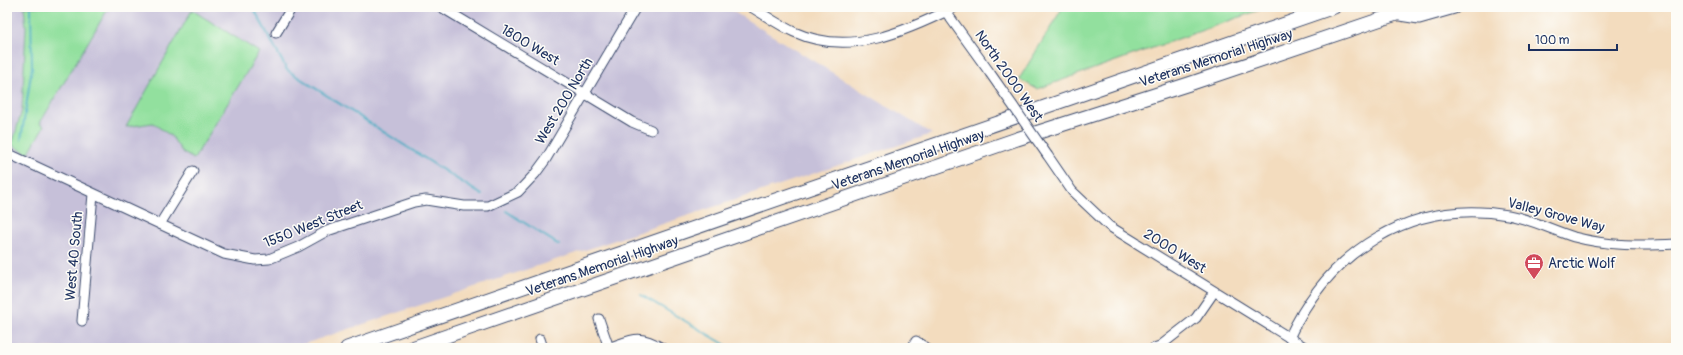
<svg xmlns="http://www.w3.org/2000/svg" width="1683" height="355" font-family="Pangolin,sans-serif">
<rect width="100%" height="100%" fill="#fdfcf7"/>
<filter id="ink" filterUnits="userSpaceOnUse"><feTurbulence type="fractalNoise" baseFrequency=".025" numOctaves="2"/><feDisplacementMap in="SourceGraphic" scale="8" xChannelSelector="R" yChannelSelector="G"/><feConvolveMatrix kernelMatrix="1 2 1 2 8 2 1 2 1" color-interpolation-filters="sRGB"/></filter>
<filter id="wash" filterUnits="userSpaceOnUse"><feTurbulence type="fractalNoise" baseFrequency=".012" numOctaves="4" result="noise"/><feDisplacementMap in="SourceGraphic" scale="16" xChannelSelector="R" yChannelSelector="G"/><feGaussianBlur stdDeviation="0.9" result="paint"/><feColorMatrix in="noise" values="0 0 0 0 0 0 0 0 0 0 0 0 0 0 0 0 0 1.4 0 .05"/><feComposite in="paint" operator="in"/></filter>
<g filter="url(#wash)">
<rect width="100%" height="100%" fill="#f3dcbe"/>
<path fill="#c6c0d9" d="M 7,7 L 726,7 L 932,134 L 292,348 L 7,348 Z"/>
<g fill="#92e09e" stroke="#56887e">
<path d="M 24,7 L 109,7 L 40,123 L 44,126 L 28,154 L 12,145 L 22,110 L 26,27 Z"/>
<path d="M 1063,7 L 1268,7 L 1037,89 L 1019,79 Z"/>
<path d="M 192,10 L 259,52 L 194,159 L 183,153 L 172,137 L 153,123 L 126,127 Z"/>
</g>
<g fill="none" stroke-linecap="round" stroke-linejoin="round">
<g stroke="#43acc2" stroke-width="2">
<path d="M 253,7 L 287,70 L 482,195"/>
<path d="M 21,140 L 32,67 L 31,7"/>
<path d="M 506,211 L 559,245"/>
<path d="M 641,295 L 731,348"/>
</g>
</g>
</g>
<g filter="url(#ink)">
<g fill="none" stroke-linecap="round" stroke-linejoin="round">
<g stroke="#3b496c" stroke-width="11">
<g id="minor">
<path d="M 441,7 L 632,122 L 651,130"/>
<path d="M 751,7 C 765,15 779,25 794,32 C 849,57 905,32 955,7"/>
<path d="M 946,12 L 990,73"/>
<path d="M 276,33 L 292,7"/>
<path d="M 7,153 L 224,254 L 255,260 L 269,259 L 298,247 L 327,231 L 414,202 L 426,200 L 464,206 L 488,206 L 518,192 L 535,174 L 546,159 L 636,7"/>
<path d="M 1048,156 L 1072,191 L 1109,226 L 1306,348"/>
<path d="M 160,224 L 193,171"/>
<path d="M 599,319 L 609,348"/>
<path d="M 82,321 L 93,194"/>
<path d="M 1289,338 C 1329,251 1411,198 1508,215 C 1531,219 1552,230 1574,237 C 1608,246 1641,246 1676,244"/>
<path d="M 540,339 L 543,348"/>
<path d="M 608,348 C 632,340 638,333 662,348"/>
<path d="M 912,348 L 916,341 L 926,348"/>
<path d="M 1154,348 L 1160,346 L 1196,318 L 1214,292"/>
</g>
</g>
<g stroke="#3b496c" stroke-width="15">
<g id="highway">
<path d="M 1400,14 L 1419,17 L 1454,7"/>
<path d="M 347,348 L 1334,7"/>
<path d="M 412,348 L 1017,139 L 1189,84 L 1417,7"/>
</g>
</g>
<use href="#minor" stroke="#fff" stroke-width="9"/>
<use href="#highway" stroke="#fff" stroke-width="13"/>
<g stroke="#3b496c" stroke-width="11" stroke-linecap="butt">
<path id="minor-bridge" d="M 990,73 L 1048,156"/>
</g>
<use href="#minor-bridge" stroke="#fff" stroke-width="9"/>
</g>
</g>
<defs>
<g id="office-pin" transform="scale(1)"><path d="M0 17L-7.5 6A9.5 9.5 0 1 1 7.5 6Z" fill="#d1495b" stroke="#fdfcf7"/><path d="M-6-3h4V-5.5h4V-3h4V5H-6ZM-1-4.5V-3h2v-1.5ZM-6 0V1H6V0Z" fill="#fff"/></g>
</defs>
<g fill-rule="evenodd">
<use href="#office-pin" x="1534" y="263"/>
</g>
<g text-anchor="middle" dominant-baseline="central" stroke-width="3" stroke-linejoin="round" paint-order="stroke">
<g font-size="14" fill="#1b2f5e" stroke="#fdfcf7">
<text transform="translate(530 45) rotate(31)">1800 West</text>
<text transform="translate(1216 58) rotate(-18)">Veterans Memorial Highway</text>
<text transform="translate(1009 76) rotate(55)">North 2000 West</text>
<text transform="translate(564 101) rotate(-59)">West 200 North</text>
<text transform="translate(908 160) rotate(-19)">Veterans Memorial Highway</text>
<text transform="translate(1556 215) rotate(15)">Valley Grove Way</text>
<text transform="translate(313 224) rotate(-22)">1550 West Street</text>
<text transform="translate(1175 251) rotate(32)">2000 West</text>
<text transform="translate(74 256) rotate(-85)">West 40 South</text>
<text transform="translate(602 266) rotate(-19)">Veterans Memorial Highway</text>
</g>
<g font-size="14" fill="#1b2f5e" stroke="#fdfcf7" text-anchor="start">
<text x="1548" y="263">Arctic Wolf</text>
</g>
</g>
<rect width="1683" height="355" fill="none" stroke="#fdfcf7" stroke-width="24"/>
<path d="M1529 44v6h88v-6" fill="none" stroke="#1b2f5e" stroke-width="2"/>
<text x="1535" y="44" font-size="12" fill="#1b2f5e" stroke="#fdfcf7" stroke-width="3" paint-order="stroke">100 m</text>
</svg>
